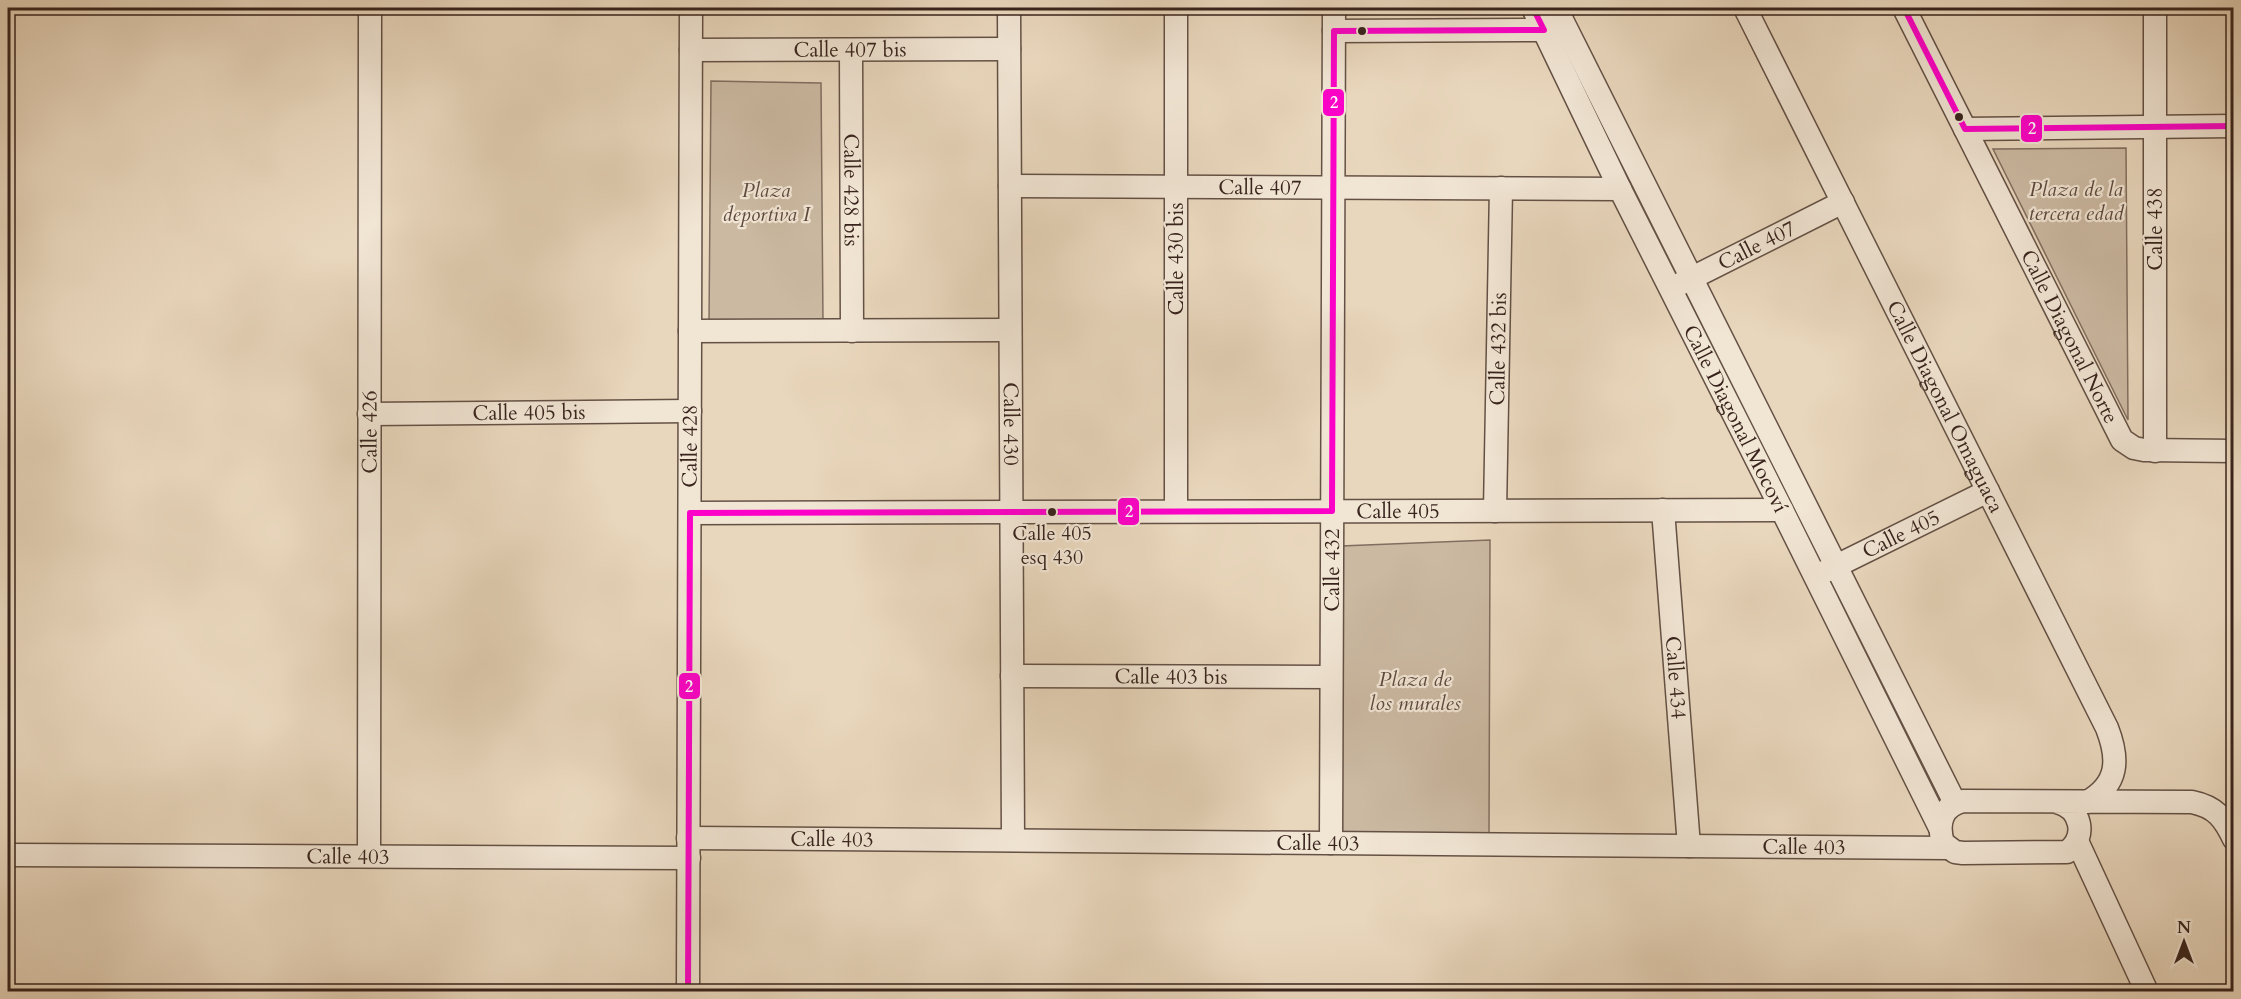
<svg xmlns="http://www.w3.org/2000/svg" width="2241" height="999" font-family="Cardo,serif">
<rect width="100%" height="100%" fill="#e9d7bd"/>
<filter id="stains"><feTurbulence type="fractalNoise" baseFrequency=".00333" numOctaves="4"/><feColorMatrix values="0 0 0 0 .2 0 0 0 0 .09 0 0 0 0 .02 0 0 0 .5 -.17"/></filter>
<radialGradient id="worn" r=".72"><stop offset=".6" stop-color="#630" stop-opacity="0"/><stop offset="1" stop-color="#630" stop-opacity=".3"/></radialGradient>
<g fill="#cbb9a2" stroke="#826e60" stroke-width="1.5">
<path d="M 711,81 L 821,83 L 823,321 L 709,324 Z"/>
<path d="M 2126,148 L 2128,420 L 1993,149 Z"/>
<path d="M 1490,540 L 1489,837 L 1341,836 L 1341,546 Z"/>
</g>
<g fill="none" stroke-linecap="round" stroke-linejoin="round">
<g stroke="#645145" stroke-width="25">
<g id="minor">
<path id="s1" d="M 1009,8 L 1013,840"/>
<path id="s2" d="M 1533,8 L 1620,189 L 1782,510 L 1940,828"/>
<path d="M 1556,8 L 1955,803"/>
<path id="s3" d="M 1745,8 L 2107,728 C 2119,759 2119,784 2087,802"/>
<path id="s4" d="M 1904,8 L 2122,440 L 2134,448 L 2144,450 L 2234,451"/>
<path d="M 2155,8 L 2155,451"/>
<path d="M 1334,31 L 1544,30"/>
<path id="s5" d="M 691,50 L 1009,49"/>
<path id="s6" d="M 851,50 L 852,331"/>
<path d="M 1965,129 L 2234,126"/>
<path id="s7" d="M 1010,186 L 1620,189"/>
<path id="s8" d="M 1678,285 L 1843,202"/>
<path d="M 690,331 L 1010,330"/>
<path id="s9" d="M 369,414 L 690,411"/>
<path id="s10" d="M 1663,510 L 1689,846"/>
<path d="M 1176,511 L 1176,8"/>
<path id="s11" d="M 1495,511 L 1501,188"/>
<path id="s12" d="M 690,513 L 1782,510"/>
<path id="s13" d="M 1822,573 L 1988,491"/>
<path id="s14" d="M 1012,676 L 1331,677"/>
<path d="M 2057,802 C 2081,808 2088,837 2067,852 L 1963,853 L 1955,852 L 1943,843 C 1937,823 1942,806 1963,801 L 2192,802 C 2216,807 2224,818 2234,839"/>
<path id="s15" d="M 688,838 L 1948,848"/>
<path d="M 2077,841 L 2147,992"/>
<path id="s16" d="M 1331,843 L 1334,8"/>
<path id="s17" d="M 8,855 L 689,858"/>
<path id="s18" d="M 369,856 L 370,8"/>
<path id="s19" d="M 688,992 L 691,8"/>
</g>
</g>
<use href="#minor" stroke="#f1e5d4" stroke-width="22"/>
<g stroke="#f1e5d4" stroke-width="10">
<g id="bus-1">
<path d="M 1904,8 L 1965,129 L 2234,126"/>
<path d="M 688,992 L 690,513 L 1332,511 L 1334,31 L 1544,30 L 1533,8"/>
</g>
</g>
<use href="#bus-1" stroke="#fc02c8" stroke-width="6"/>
</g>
<g fill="#38241d" stroke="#f1e5d4" stroke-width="2">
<circle cx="1362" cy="31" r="5"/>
<circle cx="1959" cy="117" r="5"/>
<circle cx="1052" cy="512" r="5"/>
</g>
<g text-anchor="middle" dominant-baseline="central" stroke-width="4.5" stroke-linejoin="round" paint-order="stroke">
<g font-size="20" fill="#38241d" stroke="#f1e5d4">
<text x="1052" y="533">Calle 405<tspan x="1052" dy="24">esq 430</tspan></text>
</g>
<g font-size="21" fill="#38241d" stroke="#f1e5d4">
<text stroke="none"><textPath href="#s5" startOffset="159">Calle 407 bis</textPath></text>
<text stroke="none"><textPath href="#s7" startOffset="250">Calle 407</textPath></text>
<text stroke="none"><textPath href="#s6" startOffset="140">Calle 428 bis</textPath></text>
<text transform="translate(2155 229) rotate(-90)">Calle 438</text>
<text stroke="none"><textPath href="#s8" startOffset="88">Calle 407</textPath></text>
<text transform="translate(1176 259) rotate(-90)">Calle 430 bis</text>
<text stroke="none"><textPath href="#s4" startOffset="368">Calle Diagonal Norte</textPath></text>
<text stroke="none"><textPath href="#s11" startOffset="162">Calle 432 bis</textPath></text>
<text stroke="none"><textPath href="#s3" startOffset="446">Calle Diagonal Omaguaca</textPath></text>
<text stroke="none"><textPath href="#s9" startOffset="160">Calle 405 bis</textPath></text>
<text stroke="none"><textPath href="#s2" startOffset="458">Calle Diagonal Mocoví</textPath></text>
<text stroke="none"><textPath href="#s1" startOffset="416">Calle 430</textPath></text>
<text stroke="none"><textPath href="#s18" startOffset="424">Calle 426</textPath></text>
<text stroke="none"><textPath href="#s19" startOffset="546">Calle 428</textPath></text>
<text stroke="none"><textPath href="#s12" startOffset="708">Calle 405</textPath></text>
<text stroke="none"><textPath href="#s13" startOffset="88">Calle 405</textPath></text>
<text stroke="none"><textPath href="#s16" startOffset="273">Calle 432</textPath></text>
<text stroke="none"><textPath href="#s14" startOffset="159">Calle 403 bis</textPath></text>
<text stroke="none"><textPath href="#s10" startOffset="168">Calle 434</textPath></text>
<text stroke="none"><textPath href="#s15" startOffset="144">Calle 403</textPath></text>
<text stroke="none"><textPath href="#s15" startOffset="630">Calle 403</textPath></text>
<text stroke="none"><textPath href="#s15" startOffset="1116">Calle 403</textPath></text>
<text stroke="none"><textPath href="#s17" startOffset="340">Calle 403</textPath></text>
</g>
<g font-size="21" font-style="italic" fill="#5d493e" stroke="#f1e5d4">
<text x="2076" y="189">Plaza de la<tspan x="2076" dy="24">tercera edad</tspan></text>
<text x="766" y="190">Plaza<tspan x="766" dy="24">deportiva I</tspan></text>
<text x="1415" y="679">Plaza de<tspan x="1415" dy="24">los murales</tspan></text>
</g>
</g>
<g stroke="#f1e5d4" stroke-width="2">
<rect x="1322" y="88" width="23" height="29" rx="6" fill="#fc02c8"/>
<rect x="2020" y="114" width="23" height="29" rx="6" fill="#fc02c8"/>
<rect x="1117" y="497" width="23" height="29" rx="6" fill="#fc02c8"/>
<rect x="678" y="672" width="23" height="28" rx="6" fill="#fc02c8"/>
</g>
<g font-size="16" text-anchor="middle" font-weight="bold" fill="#fff">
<text x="1334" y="108">2</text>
<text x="2032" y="134">2</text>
<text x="1129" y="517">2</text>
<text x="689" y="692">2</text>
</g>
<rect width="2241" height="999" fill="none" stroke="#e9d7bd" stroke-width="30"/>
<rect x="9" y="9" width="2223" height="981" fill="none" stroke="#38241d" stroke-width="3"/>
<rect x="15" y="15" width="2211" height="969" fill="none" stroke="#38241d" stroke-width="1.5"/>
<g transform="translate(2184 942)" stroke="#f1e5d4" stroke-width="4.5" paint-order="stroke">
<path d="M0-4.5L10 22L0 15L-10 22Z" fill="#38241d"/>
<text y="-9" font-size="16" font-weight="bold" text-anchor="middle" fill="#38241d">N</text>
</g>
<rect width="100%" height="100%" filter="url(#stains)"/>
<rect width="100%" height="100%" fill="url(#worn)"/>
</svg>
